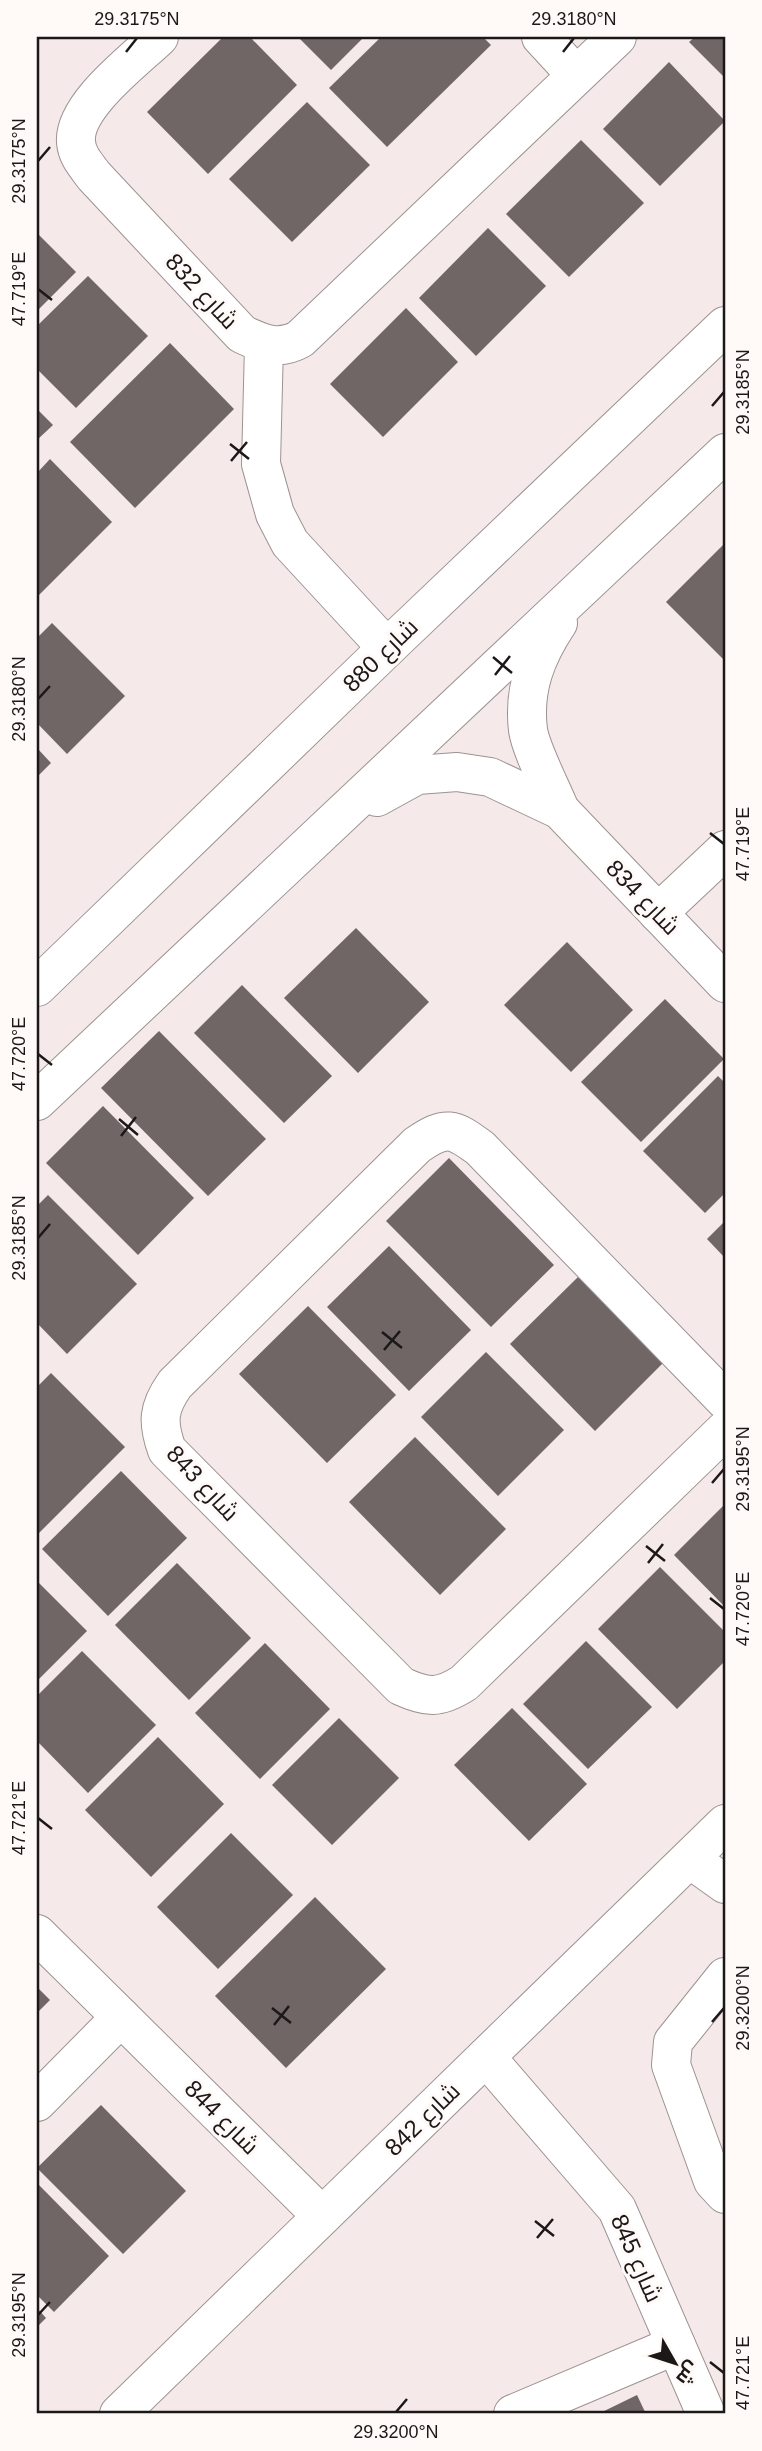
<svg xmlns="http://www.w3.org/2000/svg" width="762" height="2451" font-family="Helvetica,Cairo,sans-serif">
<rect width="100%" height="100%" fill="#f5eae9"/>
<g fill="#6f6665">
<path d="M 223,37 L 250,37 L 297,85 L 208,174 L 147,112 Z"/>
<path d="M 298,37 L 364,37 L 331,70 Z"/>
<path d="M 381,37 L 483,37 L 491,45 L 387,147 L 329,88 Z"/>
<path d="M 695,37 L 725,37 L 725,78 L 689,42 Z"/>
<path d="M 669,62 L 725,121 L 660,186 L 603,129 Z"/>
<path d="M 307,102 L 370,165 L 292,242 L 229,179 Z"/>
<path d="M 581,140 L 644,203 L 569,277 L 506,214 Z"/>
<path d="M 488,228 L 546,286 L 476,356 L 419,298 Z"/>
<path d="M 37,233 L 76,272 L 37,311 Z"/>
<path d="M 88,276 L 148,336 L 76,408 L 37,369 L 37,326 Z"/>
<path d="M 406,308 L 458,362 L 383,437 L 330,384 Z"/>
<path d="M 170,343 L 234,409 L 135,508 L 70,442 Z"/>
<path d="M 37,409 L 53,425 L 37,440 Z"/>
<path d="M 50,459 L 112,522 L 37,597 L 37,473 Z"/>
<path d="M 725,543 L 725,661 L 666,602 Z"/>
<path d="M 52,623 L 125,696 L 67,754 L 37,723 L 37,638 Z"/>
<path d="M 37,748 L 51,763 L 37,777 Z"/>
<path d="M 356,928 L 429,1002 L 358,1073 L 284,998 Z"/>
<path d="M 567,942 L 633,1010 L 571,1072 L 504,1005 Z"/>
<path d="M 242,985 L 332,1076 L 284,1123 L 194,1033 Z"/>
<path d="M 665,999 L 724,1059 L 641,1142 L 581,1082 Z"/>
<path d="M 159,1031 L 266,1139 L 208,1196 L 101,1088 Z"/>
<path d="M 718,1076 L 725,1083 L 725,1193 L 705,1213 L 643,1151 Z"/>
<path d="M 103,1106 L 194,1198 L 138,1255 L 46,1163 Z"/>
<path d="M 449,1158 L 554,1265 L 491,1327 L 386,1221 Z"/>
<path d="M 48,1195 L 137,1284 L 67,1354 L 37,1323 L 37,1206 Z"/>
<path d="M 725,1221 L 725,1258 L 707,1239 Z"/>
<path d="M 389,1246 L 471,1330 L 409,1391 L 327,1307 Z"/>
<path d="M 578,1277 L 663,1363 L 595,1431 L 510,1344 Z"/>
<path d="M 308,1306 L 396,1395 L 327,1463 L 239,1374 Z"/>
<path d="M 486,1352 L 564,1430 L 498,1496 L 421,1417 Z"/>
<path d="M 51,1373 L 125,1447 L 37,1535 L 37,1387 Z"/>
<path d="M 415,1437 L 506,1529 L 440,1595 L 349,1502 Z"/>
<path d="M 121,1471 L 187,1538 L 108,1616 L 42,1549 Z"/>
<path d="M 725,1504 L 725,1607 L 674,1555 Z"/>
<path d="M 177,1563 L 251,1638 L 189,1700 L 115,1625 Z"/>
<path d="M 660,1567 L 725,1632 L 725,1661 L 677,1709 L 598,1629 Z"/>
<path d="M 37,1581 L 87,1631 L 37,1681 Z"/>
<path d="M 586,1641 L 652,1707 L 588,1769 L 523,1704 Z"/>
<path d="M 265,1643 L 330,1709 L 260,1779 L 195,1713 Z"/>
<path d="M 82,1651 L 156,1725 L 88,1793 L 37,1741 L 37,1696 Z"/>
<path d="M 512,1708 L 587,1784 L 529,1841 L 454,1765 Z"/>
<path d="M 339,1718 L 399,1778 L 332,1845 L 272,1785 Z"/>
<path d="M 158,1737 L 224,1804 L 151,1877 L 85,1810 Z"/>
<path d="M 231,1833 L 293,1895 L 218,1969 L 157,1907 Z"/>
<path d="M 315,1897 L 386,1969 L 286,2068 L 215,1996 Z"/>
<path d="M 37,1987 L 50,2000 L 37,2013 Z"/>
<path d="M 101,2105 L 186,2191 L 123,2254 L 37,2168 Z"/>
<path d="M 37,2183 L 109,2256 L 54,2312 L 37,2295 Z"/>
<path d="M 37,2308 L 46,2318 L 37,2327 Z"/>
<path d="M 637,2395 L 646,2414 L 598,2414 Z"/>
</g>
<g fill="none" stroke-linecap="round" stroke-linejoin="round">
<g stroke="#9c9391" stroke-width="40">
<g id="minor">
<path d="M 159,37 C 135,60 73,106 76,142 C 77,156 86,165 94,176 L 242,334 C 263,344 279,351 300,339 L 617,37"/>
<path d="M 541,37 L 576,75"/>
<path d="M 264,345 L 261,464 L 275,514 L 290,543 L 387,648"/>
<path d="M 558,623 C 536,656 523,689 528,730 C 531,750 552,790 560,810"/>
<path d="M 377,797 L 417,775 L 457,772 L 490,777 L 560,810 L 725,983"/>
<path d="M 658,913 L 725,850"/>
<path d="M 37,987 L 387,648 L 725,326"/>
<path d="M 37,1101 L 725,453"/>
<path d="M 725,1400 L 480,1148 C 453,1128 446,1125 417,1145 L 175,1384 C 158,1408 157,1422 167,1450 L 401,1686 C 427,1698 439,1699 464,1683 L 725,1430"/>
<path d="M 690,1859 L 725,1884"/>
<path d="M 37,1934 L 322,2216"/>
<path d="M 725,1977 L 673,2042 L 671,2065 L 713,2181 L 725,2194"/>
<path d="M 486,2057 L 617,2209 L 706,2414"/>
<path d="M 37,2102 L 121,2017"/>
<path d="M 119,2414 L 725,1824"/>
<path d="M 513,2414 L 676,2345"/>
</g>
</g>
<use href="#minor" stroke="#fff" stroke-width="38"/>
</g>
<path fill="none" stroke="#1c1818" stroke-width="2.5" d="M 126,52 L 137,38M 563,52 L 574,38M 38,161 L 50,147M 38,289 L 52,300M 712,406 L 724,392M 230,444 L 249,459M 231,461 L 247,442M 493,657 L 512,673M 495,675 L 510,656M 38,699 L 50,686M 710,833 L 724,844M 38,1054 L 52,1065M 119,1119 L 138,1135M 121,1136 L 136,1117M 38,1238 L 50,1224M 382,1332 L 402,1348M 384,1350 L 400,1331M 712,1483 L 724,1469M 646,1546 L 665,1561M 648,1563 L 663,1544M 710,1598 L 724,1609M 38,1818 L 52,1829M 272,2008 L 291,2023M 712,2022 L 724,2008M 274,2025 L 289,2006M 535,2221 L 554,2236M 537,2238 L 553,2219M 38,2315 L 50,2302M 710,2362 L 724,2373M 396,2412 L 407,2399"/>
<g text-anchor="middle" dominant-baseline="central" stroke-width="6" stroke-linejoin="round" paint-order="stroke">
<g font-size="24" fill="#1c1818" stroke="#fff9f8">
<text transform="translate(202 291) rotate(47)">شارع 832</text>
<text transform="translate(380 655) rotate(-44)">شارع 880</text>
<text transform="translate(643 897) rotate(46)">شارع 834</text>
<text transform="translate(203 1483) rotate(47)">شارع 843</text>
<text transform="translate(222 2117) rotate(45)">شارع 844</text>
<text transform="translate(422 2119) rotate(-44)">شارع 842</text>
<text transform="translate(637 2258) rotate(66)">شارع 845</text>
</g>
</g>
<rect width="762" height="2451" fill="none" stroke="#fff9f8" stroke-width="77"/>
<g transform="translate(675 2363) rotate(129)" stroke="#fff9f8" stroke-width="5" paint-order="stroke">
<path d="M0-5L12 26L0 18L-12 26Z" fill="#1c1818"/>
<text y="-10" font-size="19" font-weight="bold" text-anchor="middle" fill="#1c1818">ش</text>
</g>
<rect x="38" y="38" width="686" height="2374" fill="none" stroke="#1c1818" stroke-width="2.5"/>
<g font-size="18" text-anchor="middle" fill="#1c1818">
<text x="137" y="25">29.3175°N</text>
<text x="574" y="25">29.3180°N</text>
<text transform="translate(19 161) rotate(-90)" y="6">29.3175°N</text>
<text transform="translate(19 289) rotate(-90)" y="6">47.719°E</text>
<text transform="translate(743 392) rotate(-90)" y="6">29.3185°N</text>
<text transform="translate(19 699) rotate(-90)" y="6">29.3180°N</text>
<text transform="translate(743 844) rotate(-90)" y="6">47.719°E</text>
<text transform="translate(19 1054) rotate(-90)" y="6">47.720°E</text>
<text transform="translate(19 1238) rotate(-90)" y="6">29.3185°N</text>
<text transform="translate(743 1469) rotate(-90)" y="6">29.3195°N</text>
<text transform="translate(743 1609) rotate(-90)" y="6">47.720°E</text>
<text transform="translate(19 1818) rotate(-90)" y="6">47.721°E</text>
<text transform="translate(743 2008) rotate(-90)" y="6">29.3200°N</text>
<text transform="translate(19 2315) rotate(-90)" y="6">29.3195°N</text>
<text transform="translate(743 2373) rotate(-90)" y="6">47.721°E</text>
<text x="396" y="2438">29.3200°N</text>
</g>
</svg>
